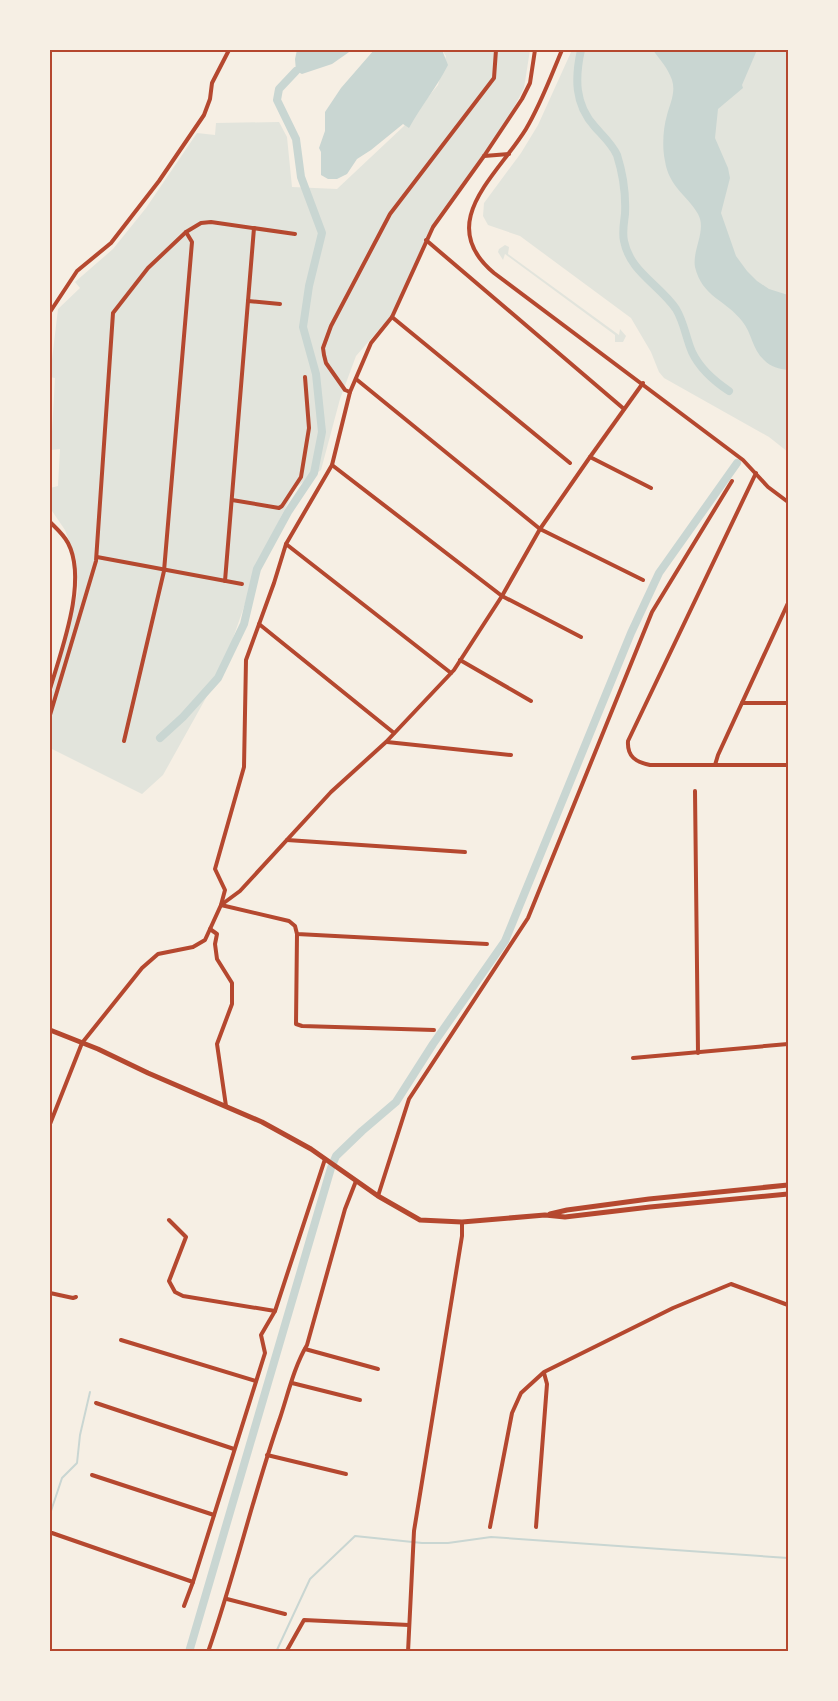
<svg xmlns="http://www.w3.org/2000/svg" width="838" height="1701" font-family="Spectral,serif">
<rect width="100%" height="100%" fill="#f6efe4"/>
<g fill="#e2e4dc">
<path d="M 442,50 L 530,50 L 524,88 L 507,121 L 436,219 L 425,240 L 408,283 L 390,317 L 356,356 L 340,399 L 321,470 L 296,487 L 263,552 L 231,644 L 207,696 L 163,775 L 142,794 L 50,748 L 50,700 L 78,591 L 76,559 L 65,530 L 50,508 L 50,488 L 58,486 L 60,449 L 51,450 L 55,378 L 50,377 L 58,309 L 80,288 L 75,282 L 113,249 L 146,208 L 197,133 L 215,135 L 216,123 L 279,122 L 287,137 L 292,187 L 337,189 L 404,126 L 438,85 L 446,56 Z"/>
<path d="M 572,50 L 788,50 L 788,452 L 769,437 L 664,378 L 659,372 L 651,352 L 631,318 L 520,236 L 488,225 L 483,216 L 484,203 L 521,153 L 538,125 Z"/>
<path d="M 505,245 L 509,247 L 508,254 L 619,335 L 620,329 L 626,336 L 623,342 L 615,342 L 615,335 L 505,254 L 503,260 L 498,252 L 499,249 Z"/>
</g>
<g fill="#c9d6d2">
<path d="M 297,50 L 352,50 L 332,64 L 302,74 L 296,71 L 295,59 Z"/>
<path d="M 374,50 L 442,50 L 448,65 C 437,87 421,106 409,128 L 403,124 L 371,150 L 357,159 L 347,174 L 337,179 L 328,179 L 321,175 L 321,152 L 319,148 L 325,131 L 325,112 L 341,88 Z"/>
<path d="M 653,50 L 757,50 L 742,85 L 743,88 L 718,109 L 715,138 L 728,168 L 730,178 L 721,213 L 736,256 L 747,271 L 757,281 L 769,289 L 788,295 L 788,370 C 779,369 771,367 764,360 C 752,349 752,333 742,321 C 726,300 702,297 695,267 C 692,250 707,230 698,214 C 687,195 669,187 665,161 C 662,147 663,129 667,115 C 670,104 676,92 672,80 C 668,68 660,60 653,50 Z"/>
</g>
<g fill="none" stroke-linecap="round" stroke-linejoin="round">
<g stroke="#c9d6d2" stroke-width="2">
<path d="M 50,1514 L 62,1478 L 77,1463 L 80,1435 L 90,1392"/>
<path d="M 276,1652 L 310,1579 L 355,1536 L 422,1543 L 448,1543 L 491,1537 L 788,1558"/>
</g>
<g stroke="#c9d6d2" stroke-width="8">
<path d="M 581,50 C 575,77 574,104 595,127 C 603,136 612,144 617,155 C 623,174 626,194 625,214 C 624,223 622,232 624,241 C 630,272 660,285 676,309 C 684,322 686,338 692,352 C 700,369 714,381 729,391"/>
<path d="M 160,738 L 183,717 L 218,678 L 244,624 L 257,569 L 288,512 L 314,473 L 322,432 L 316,374 L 303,327 L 309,286 L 322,233 L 301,177 L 296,139 L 277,100 L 279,89 L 296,71"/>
<path d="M 189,1652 L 331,1168 L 336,1156 L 362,1131 L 396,1102 L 433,1044 L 505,941 L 631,633 L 659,573 L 737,463"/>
</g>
<g stroke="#b5482f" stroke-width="4">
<path d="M 562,50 C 551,76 541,104 526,129 C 497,176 434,223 494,273 L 743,460 L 768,487 L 788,502"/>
<path d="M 484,156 L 509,154"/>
<path d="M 426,240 L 624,409"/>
<path d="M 248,301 L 280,304"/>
<path d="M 50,312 L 77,271 L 111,243 L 159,181 L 204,115 L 210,99 L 212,83 L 229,50"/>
<path d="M 392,317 L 570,463"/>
<path d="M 356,379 L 540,529 L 643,580"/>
<path d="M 350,392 L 345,390 L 326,363 L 324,355 L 323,348 L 331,326 L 390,214 L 494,78 L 496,50"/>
<path d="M 590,457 L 643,383"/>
<path d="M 332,465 L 502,596 L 581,637"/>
<path d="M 756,473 L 628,741 C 627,757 636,762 650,765 L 788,765"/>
<path d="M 232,500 L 279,508 L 282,506 L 301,477 L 309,428 L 305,377"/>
<path d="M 50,522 C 56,528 64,535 68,543 C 88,581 61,651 50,689"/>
<path d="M 286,544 L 451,673"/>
<path d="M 97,557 L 242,584"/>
<path d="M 225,581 L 254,228"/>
<path d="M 259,624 L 394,733"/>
<path d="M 460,660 L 531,701"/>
<path d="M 742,703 L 788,703"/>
<path d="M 50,715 L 96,561 L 113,313 L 148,268 L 186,232 L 201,223 L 211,222 L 295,234"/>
<path d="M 124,741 L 164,571 L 192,242 L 186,232"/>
<path d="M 387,742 L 511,755"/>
<path d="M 715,765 L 718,755 L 788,603"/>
<path d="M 695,791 L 698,1053"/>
<path d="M 287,840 L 465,852"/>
<path d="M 210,929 L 217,934 L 215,944 L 217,959 L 232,983 L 232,1004 L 217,1044 L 226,1106"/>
<path d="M 297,934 L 296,1024 L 302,1026 L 434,1030"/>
<path d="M 487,944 L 297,934 L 295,926 L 289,921 L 221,905 L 225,890 L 215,869 L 244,767 L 246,660 L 274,583 L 286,544 L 332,465 L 350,392 L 371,343 L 392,317 L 433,227 L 484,156 L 522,99 L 530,83 L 535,50"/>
<path d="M 633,1058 L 788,1044"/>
<path d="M 50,1124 L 82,1043 L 142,968 L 158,954 L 193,947 L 205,940 L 221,905 L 240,891 L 331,792 L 386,742 L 454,670 L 502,596 L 540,529 L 590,457 L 651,488"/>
<path d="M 378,1196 L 409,1099 L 528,918 L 652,612 L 732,481"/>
<path d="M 169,1220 L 186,1237 L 169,1281 L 175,1292 L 183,1296 L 275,1311"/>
<path d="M 50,1293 L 73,1298 L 76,1297"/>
<path d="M 121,1340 L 256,1381"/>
<path d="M 305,1349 L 378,1369"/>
<path d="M 292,1383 L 360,1400"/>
<path d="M 96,1403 L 234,1449"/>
<path d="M 267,1455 L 346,1474"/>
<path d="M 92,1475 L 214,1515"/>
<path d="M 490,1527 L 512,1413 L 521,1393 L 544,1372 L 673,1308 L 731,1284 L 788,1305"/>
<path d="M 536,1527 L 547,1384 L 544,1373"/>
<path d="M 52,1533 L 193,1582"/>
<path d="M 227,1599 L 285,1614"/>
<path d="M 184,1606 L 193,1582 L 265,1353 L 261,1335 L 275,1311 L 325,1159"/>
<path d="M 208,1652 C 235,1575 253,1495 280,1418 C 288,1394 294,1367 307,1345 L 345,1209 L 356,1181"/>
<path d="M 286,1652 L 304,1620 L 409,1625"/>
<path d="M 408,1652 L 414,1531 L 462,1236 L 462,1222"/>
</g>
<g stroke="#b5482f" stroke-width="5">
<path d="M 50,1030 L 98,1049 L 148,1073 L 262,1122 L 311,1149 L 378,1196 L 420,1220 L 462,1222 L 545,1215 L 565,1217 L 650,1207 L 788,1194"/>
<path d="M 550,1214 L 567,1210 L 649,1199 L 788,1185"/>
</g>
</g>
<rect width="838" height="1701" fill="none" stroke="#f6efe4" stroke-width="102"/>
<rect x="51" y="51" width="736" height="1599" fill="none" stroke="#b5482f" stroke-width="2"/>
</svg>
